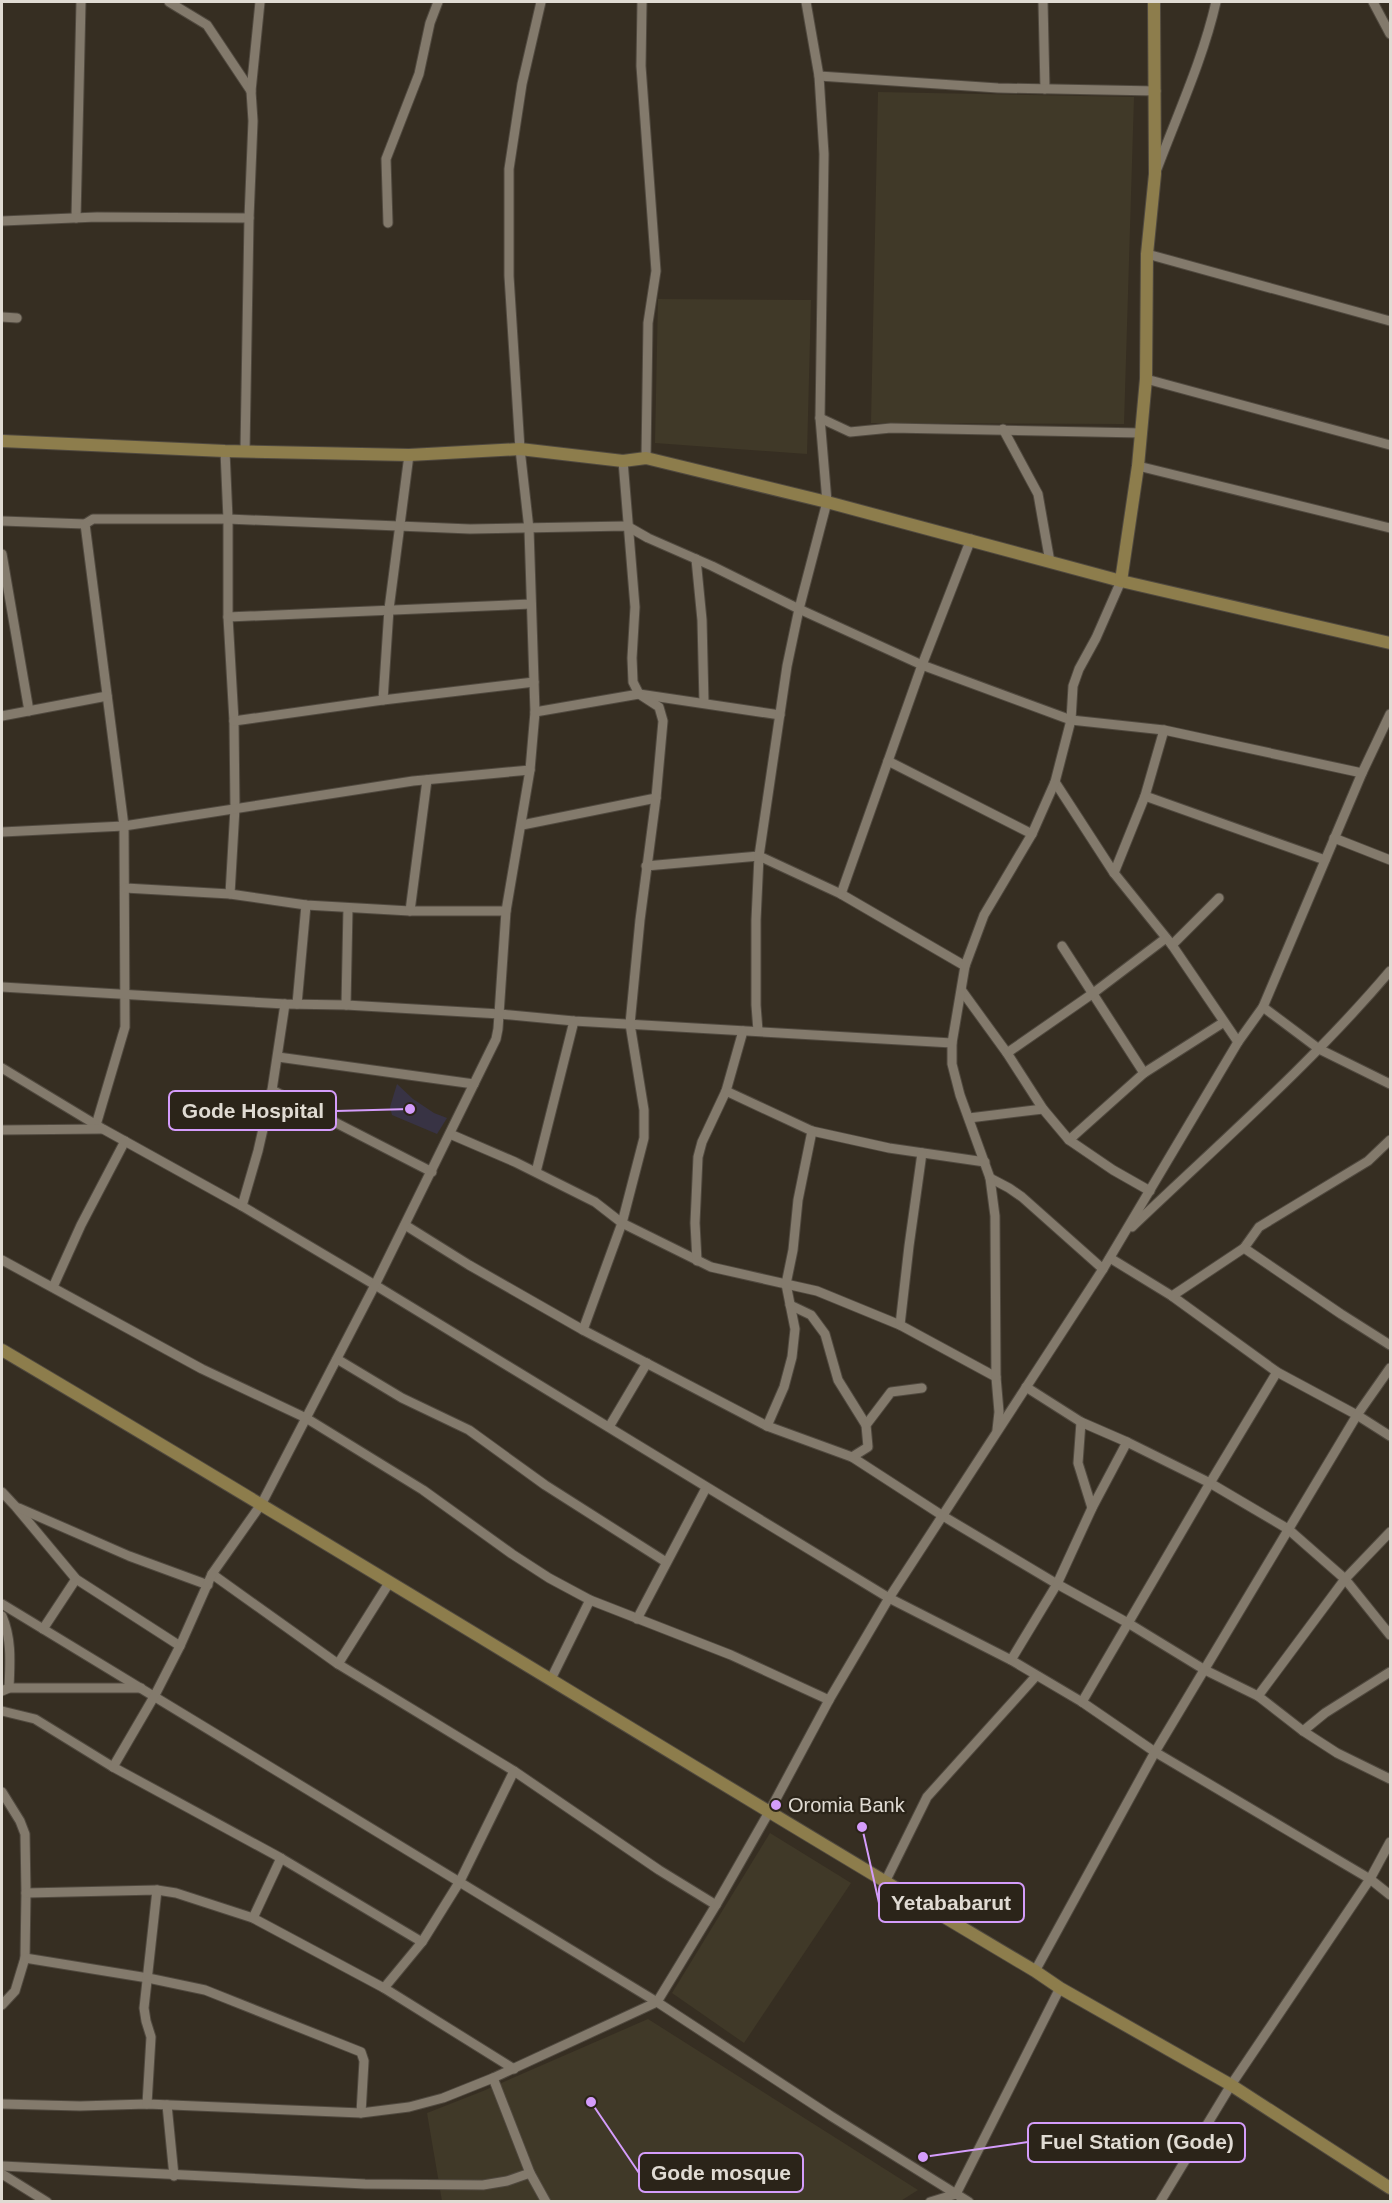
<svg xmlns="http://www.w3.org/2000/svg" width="1392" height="2203" font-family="Arial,sans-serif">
<rect width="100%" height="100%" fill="#362e22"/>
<g fill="#403928">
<path d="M 878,92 L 1134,97 L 1124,424 L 871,423 Z"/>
<path d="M 658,299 L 811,300 L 807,454 L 655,443 Z"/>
<path d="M 770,1833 L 851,1883 L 744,2043 L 672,1993 Z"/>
<path d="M 648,2019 L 918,2190 L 899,2202 L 442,2201 L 427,2113 L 483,2091 Z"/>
</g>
<path fill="#383344" d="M 397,1084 L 413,1099 L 434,1113 L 447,1118 L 437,1134 L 392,1115 L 390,1107 Z"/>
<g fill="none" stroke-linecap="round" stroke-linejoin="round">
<g stroke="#50493f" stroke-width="11">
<g id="street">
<path d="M 169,2 L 207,25 L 251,91"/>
<path d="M 642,2 L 641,66 L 656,271 L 648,323 L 646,458"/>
<path d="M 1043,2 L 1045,89"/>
<path d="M 1373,2 L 1390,34"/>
<path d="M 819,76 L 998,88 L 1156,91"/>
<path d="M 1157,169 C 1178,113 1203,59 1216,2"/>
<path d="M 76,218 L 81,2"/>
<path d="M 2,221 L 97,217 L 249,218"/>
<path d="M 388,223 L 386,159 L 419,74 L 430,23 L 438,2"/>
<path d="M 1147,254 L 1390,321"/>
<path d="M 2,317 L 17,318"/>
<path d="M 1146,379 L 1390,445"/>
<path d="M 820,418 L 850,432 L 891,428 L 1142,433"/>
<path d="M 1003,429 L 1038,494 L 1050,562"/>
<path d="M 225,451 L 228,519 L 228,617 L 234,721 L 235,808 L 230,894"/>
<path d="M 245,451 L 249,218 L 253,121 L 251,91 L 260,2"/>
<path d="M 1138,466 L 1390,528"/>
<path d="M 2,521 L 85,524 L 93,519 L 228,519 L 470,529 L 627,526 L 648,538 L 712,566 L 799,609 L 922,665 L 1071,720 L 1164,730 L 1362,773"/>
<path d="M 85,524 L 124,826 L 125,1027 L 96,1125"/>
<path d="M 2,554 L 29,711"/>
<path d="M 696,559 L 702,620 L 704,703"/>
<path d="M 228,617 L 531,604"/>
<path d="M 383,700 L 389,609 L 409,455"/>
<path d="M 535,712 L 639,694 L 780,715"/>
<path d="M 2,716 L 107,696"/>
<path d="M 234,721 L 383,700 L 534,682"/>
<path d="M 888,761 L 1032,834"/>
<path d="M 1055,782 L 1114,873 L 1172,945 L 1238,1042"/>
<path d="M 1145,796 L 1325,860"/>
<path d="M 522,825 L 656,798"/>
<path d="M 2,832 L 124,826 L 413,781 L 530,770"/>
<path d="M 1334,838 L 1390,860"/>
<path d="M 646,866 L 759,856 L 841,894 L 965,966"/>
<path d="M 1114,873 L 1145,796 L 1164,730"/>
<path d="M 125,888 L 230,894 L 306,905 L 410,911 L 506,911"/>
<path d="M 841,894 L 922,665 L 971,539"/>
<path d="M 410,911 L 427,780"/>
<path d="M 1172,945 L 1219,898"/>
<path d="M 1062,946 L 1144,1073 L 1069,1140"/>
<path d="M 2,987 L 285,1004 L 346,1005 L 500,1014 L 574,1021 L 952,1043"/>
<path d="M 962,991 L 1007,1053 L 1043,1109 L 1069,1140 L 1113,1170 L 1150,1191"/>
<path d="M 297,1004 L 306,905"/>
<path d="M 346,1005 L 348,908"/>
<path d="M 1263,1007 L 1319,1049 L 1390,1084"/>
<path d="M 758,1031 L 756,1005 L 756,920 L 759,856 L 787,666 L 799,609 L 827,502 L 820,418 L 824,154 L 819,76 L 806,2"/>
<path d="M 1007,1053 L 1092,994 L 1166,938"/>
<path d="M 278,1057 L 474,1084"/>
<path d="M 2,1068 L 103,1129 L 242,1206 L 375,1285 L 889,1598 L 1011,1660 L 1082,1702 L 1155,1752 L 1370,1879 L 1390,1895"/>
<path d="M 1144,1073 L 1224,1022"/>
<path d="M 272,1090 L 432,1172"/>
<path d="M 726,1091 L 812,1131 L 889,1148 L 985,1162"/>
<path d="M 969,1118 L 1043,1109"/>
<path d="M 2,1130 L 101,1129"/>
<path d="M 450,1134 L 515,1162 L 595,1202 L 622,1223 L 711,1267 L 817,1291 L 900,1325 L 996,1377"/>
<path d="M 536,1172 L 574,1021"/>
<path d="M 990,1178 L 1009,1188 L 1022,1197 L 1103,1269"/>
<path d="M 242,1206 L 258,1151 L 272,1090 L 285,1004"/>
<path d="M 405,1225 L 469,1265 L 583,1330 L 767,1426 L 852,1457 L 943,1516 L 1057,1584 L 1128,1623 L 1205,1670 L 1258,1696 L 1303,1731 L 1337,1753 L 1390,1779"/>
<path d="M 1132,1227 C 1220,1143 1312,1063 1390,971"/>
<path d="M 1244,1248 L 1259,1227 L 1368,1161 L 1390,1140"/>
<path d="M 1110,1258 L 1172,1296 L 1277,1372 L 1357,1415 L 1390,1436"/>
<path d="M 2,1260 L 202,1369 L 306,1418 L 423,1490 L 512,1554 L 549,1578 L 590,1600 L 731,1655 L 829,1700"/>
<path d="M 697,1261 L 695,1223 L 698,1157 L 702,1142 L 726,1091 L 743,1031"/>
<path d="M 53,1287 L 81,1225 L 125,1141"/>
<path d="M 1172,1296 L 1244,1248 L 1341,1314 L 1390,1345"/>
<path d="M 790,1305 L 811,1315 L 825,1334 L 838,1380 L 866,1425"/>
<path d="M 900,1325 L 909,1246 L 922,1153"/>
<path d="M 583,1330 L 622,1223 L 644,1138 L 644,1110 L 630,1024 L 640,920 L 656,798 L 663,721 L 659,707 L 639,694 L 633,682 L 632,658 L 635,607 L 623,461"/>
<path d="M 337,1359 L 402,1398 L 469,1430 L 545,1485 L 666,1562"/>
<path d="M 1026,1387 L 1081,1422 L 1127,1442 L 1210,1483 L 1288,1529 L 1345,1579 L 1390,1635"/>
<path d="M 1081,1422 L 1078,1463 L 1092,1508"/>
<path d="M 767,1426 L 784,1387 L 792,1357 L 795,1329 L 786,1284 L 793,1250 L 798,1200 L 812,1131"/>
<path d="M 609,1427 L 647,1363"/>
<path d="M 997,1430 L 999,1412 L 996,1377 L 995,1216 L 990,1178 L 960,1095 L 952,1064 L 952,1043 L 965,966 L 984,915 L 1032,834 L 1055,782 L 1071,720 L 1073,686 L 1079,669 L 1096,638 L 1121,581"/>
<path d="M 852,1457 L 868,1447 L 866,1425 L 891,1392 L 922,1388"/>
<path d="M 2,1492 L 16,1507 L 76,1579 L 180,1646"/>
<path d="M 19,1508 L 129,1556 L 208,1585"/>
<path d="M 212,1574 L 338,1664 L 514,1771 L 659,1870 L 716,1905"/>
<path d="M 2,1604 L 657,2002 L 831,2116 L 969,2202"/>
<path d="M 2,1616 C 12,1639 10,1663 9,1688"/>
<path d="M 637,1619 L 706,1488"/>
<path d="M 43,1629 L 76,1579"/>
<path d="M 1011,1660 L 1057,1584 L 1092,1508 L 1127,1442"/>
<path d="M 338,1664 L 389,1583"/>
<path d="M 551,1679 L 590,1600"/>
<path d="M 2,1691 L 9,1688 L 141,1688"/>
<path d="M 1258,1696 L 1345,1579 L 1390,1532"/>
<path d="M 1082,1702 L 1210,1483 L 1277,1372"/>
<path d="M 2,1711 L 35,1719 L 113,1767 L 279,1857 L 422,1942"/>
<path d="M 1303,1731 L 1325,1713 L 1390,1672"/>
<path d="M 113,1767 L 155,1695 L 180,1646 L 212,1574 L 262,1503 L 375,1285 L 496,1039 L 498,1029 L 506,911 L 530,770 L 535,712 L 529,529 L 520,449 L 509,276 L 509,169 L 522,84 L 541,2"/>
<path d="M 2,1792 L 20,1821 L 25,1834 L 26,1893 L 25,1958 L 15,1991 L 2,2005"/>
<path d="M 885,1882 L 927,1797 L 1036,1676"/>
<path d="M 26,1893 L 157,1890 L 176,1893 L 253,1918 L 384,1988 L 514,2069"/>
<path d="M 253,1918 L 281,1858"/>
<path d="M 25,1958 L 148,1978 L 205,1990 L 361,2052 L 364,2061 L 361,2113"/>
<path d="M 1035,1971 L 1155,1752 L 1357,1415 L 1390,1368"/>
<path d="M 384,1988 L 422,1942 L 460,1881 L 514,1771"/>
<path d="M 493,2078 L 530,2173 L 546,2202"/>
<path d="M 2,2104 L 80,2106 L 147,2104 L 361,2113 L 409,2107 L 443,2098 L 493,2078 L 657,2002 L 716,1905 L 769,1812 L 829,1700 L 889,1598 L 1103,1269 L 1238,1042 L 1263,1007 L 1362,773 L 1390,714"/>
<path d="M 147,2104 L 151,2037 L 146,2021 L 144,2008 L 157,1890"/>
<path d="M 167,2105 L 174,2176"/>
<path d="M 2,2166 L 365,2184 L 483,2185 L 507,2181 L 530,2173"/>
<path d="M 2,2174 L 47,2202"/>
<path d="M 930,2202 L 956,2194 L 1060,1988"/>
<path d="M 1160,2202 L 1231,2085 L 1370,1879 L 1390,1842"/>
</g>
</g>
<g stroke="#50493f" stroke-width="14">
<g id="secondary">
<path d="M 2,441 L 225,451 L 409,455 L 520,449 L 623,461 L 646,458 L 827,502 L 1121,581 L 1390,643"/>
<path d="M 1121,581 L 1138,466 L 1146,379 L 1147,254 L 1155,174 L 1154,2"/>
<path d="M 2,1350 C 348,1554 689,1766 1035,1971 L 1060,1988 L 1231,2085 L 1390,2188"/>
</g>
</g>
<use href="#street" stroke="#837a6c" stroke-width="9"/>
<use href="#secondary" stroke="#8d7d4c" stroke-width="12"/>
</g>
<circle fill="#d49cfb" stroke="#2b2419" stroke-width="2" cx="776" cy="1805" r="6"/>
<g text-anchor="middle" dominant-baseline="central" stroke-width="4.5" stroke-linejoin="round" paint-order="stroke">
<g font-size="20" fill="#e0dbd3" stroke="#2b2419" text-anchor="start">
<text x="788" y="1805">Oromia Bank</text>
</g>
</g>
<path fill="none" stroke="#d49cfb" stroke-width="2" d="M410 1109L336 1111M862 1827L879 1903M923 2157L1028 2142M591 2102L639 2173"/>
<g fill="#d49cfb" stroke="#2b2419" stroke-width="2">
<circle cx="410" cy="1109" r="6"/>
<circle cx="862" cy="1827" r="6"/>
<circle cx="923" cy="2157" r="6"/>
<circle cx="591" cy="2102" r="6"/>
</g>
<g fill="#2b2419" stroke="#d49cfb" stroke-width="2">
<rect x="169" y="1091" width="167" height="39" rx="6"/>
<rect x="879" y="1883" width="145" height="39" rx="6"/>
<rect x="1028" y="2123" width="217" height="39" rx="6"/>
<rect x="639" y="2153" width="164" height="39" rx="6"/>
</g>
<g font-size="21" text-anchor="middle" font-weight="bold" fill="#e0dbd3">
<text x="253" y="1118">Gode Hospital</text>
<text x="951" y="1910">Yetababarut</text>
<text x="1137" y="2149">Fuel Station (Gode)</text>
<text x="721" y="2180">Gode mosque</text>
</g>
<rect width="1392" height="2203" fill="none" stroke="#e0dbd3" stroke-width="6"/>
</svg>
